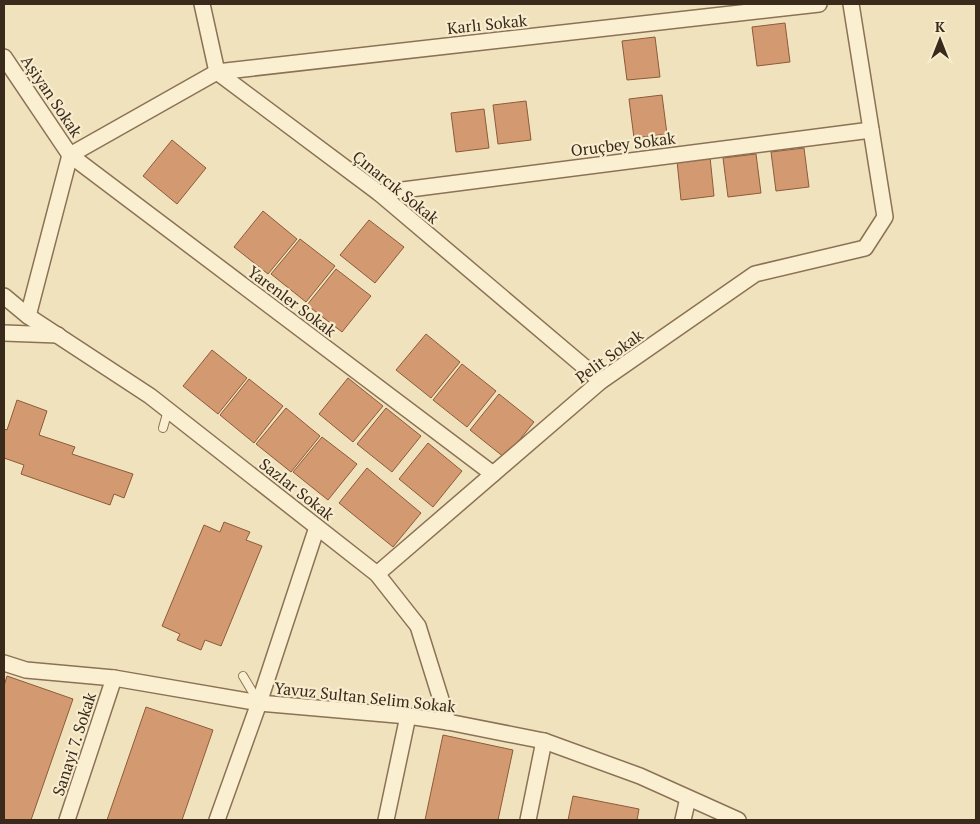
<svg xmlns="http://www.w3.org/2000/svg" width="980" height="824" font-family="'PT Serif',serif">
<rect width="100%" height="100%" fill="#f1e2be"/>
<g fill="#d39a71" stroke="#8c5b39">
<path d="M 785,23 L 790,62 L 757,66 L 752,27 Z"/>
<path d="M 655,37 L 660,77 L 627,80 L 622,41 Z"/>
<path d="M 662,95 L 667,134 L 634,138 L 629,99 Z"/>
<path d="M 526,101 L 531,140 L 498,144 L 493,105 Z"/>
<path d="M 484,109 L 489,148 L 456,152 L 451,113 Z"/>
<path d="M 172,140 L 206,168 L 177,204 L 143,176 Z"/>
<path d="M 804,148 L 809,187 L 776,191 L 771,152 Z"/>
<path d="M 756,154 L 761,193 L 728,197 L 723,158 Z"/>
<path d="M 710,157 L 714,196 L 681,200 L 677,161 Z"/>
<path d="M 263,211 L 297,239 L 268,274 L 234,247 Z"/>
<path d="M 369,220 L 404,247 L 375,283 L 340,255 Z"/>
<path d="M 300,239 L 335,266 L 306,302 L 271,274 Z"/>
<path d="M 336,269 L 371,296 L 342,332 L 307,305 Z"/>
<path d="M 426,334 L 460,362 L 431,398 L 396,370 Z"/>
<path d="M 212,350 L 247,378 L 218,414 L 183,386 Z"/>
<path d="M 462,364 L 496,391 L 467,427 L 433,400 Z"/>
<path d="M 348,378 L 383,406 L 353,442 L 319,414 Z"/>
<path d="M 249,379 L 283,406 L 254,443 L 220,415 Z"/>
<path d="M 499,394 L 534,422 L 505,458 L 470,430 Z"/>
<path d="M 17,400 L 47,411 L 39,435 L 75,447 L 72,454 L 133,474 L 124,498 L 114,494 L 110,505 L 21,474 L 24,465 L 4,458 L 4,429 L 7,430 Z"/>
<path d="M 286,408 L 320,436 L 291,472 L 256,444 Z"/>
<path d="M 386,408 L 421,436 L 392,472 L 357,444 Z"/>
<path d="M 322,437 L 357,464 L 328,500 L 293,472 Z"/>
<path d="M 428,443 L 462,471 L 433,507 L 399,479 Z"/>
<path d="M 367,468 L 421,513 L 393,547 L 339,503 Z"/>
<path d="M 224,522 L 250,532 L 246,540 L 262,546 L 221,646 L 205,640 L 201,650 L 177,640 L 180,634 L 162,626 L 204,525 L 220,532 Z"/>
<path d="M 7,676 L 73,699 L 31,820 L 4,820 L 4,686 Z"/>
<path d="M 146,707 L 213,730 L 182,820 L 107,820 Z"/>
<path d="M 443,735 L 513,750 L 498,820 L 425,820 Z"/>
<path d="M 573,796 L 639,809 L 637,820 L 568,820 Z"/>
</g>
<g fill="none" stroke-linecap="round" stroke-linejoin="round">
<g stroke="#8b7255" stroke-width="10">
<g id="lane">
<path d="M 163,428 L 168,410"/>
<path d="M 243,676 L 259,703"/>
</g>
</g>
<g stroke="#8b7255" stroke-width="18">
<g id="street">
<path d="M 202,4 L 217,72 L 379,193 L 601,381"/>
<path d="M 4,57 L 70,155 L 493,474"/>
<path d="M 379,193 L 871,130"/>
<path d="M 4,296 L 28,316 L 150,396 L 377,574 L 418,626 L 448,722"/>
<path d="M 28,316 L 70,155 L 217,72 L 819,4"/>
<path d="M 4,333 L 58,335"/>
<path d="M 377,574 L 601,381 L 755,274 L 865,248 L 885,217 L 851,4"/>
<path d="M 4,663 L 26,670 L 114,678 L 259,703 L 408,716 L 448,722 L 544,741 L 640,776 L 738,820"/>
<path d="M 67,820 L 114,678"/>
<path d="M 217,820 L 259,703 L 317,527"/>
<path d="M 386,820 L 408,716"/>
<path d="M 528,820 L 544,741"/>
<path d="M 683,820 L 688,798"/>
</g>
</g>
<use href="#lane" stroke="#fbefd2" stroke-width="8"/>
<use href="#street" stroke="#fbefd2" stroke-width="15"/>
</g>
<g text-anchor="middle" dominant-baseline="central" stroke-width="4.5" stroke-linejoin="round" paint-order="stroke">
<g font-size="16" fill="#392a1b" stroke="#f8ecce">
<text transform="translate(487 24) rotate(-6)">Karlı Sokak</text>
<text transform="translate(52 96) rotate(56)">Aşiyan Sokak</text>
<text transform="translate(623 144) rotate(-7)">Oruçbey Sokak</text>
<text transform="translate(396 187) rotate(39)">Çınarcık Sokak</text>
<text transform="translate(292 301) rotate(37)">Yarenler Sokak</text>
<text transform="translate(609 356) rotate(-36)">Pelit Sokak</text>
<text transform="translate(297 489) rotate(38)">Sazlar Sokak</text>
<text transform="translate(365 697) rotate(6)">Yavuz Sultan Selim Sokak</text>
<text transform="translate(74 744) rotate(-72)">Sanayi 7. Sokak</text>
</g>
</g>
<rect width="980" height="824" fill="none" stroke="#392a1b" stroke-width="10"/>
<g transform="translate(940 40)" stroke="#f8ecce" stroke-width="4" paint-order="stroke">
<path d="M0-4L9 19L0 12L-9 19Z" fill="#392a1b"/>
<text y="-8" font-size="14" font-weight="bold" text-anchor="middle" fill="#392a1b">K</text>
</g>
</svg>
